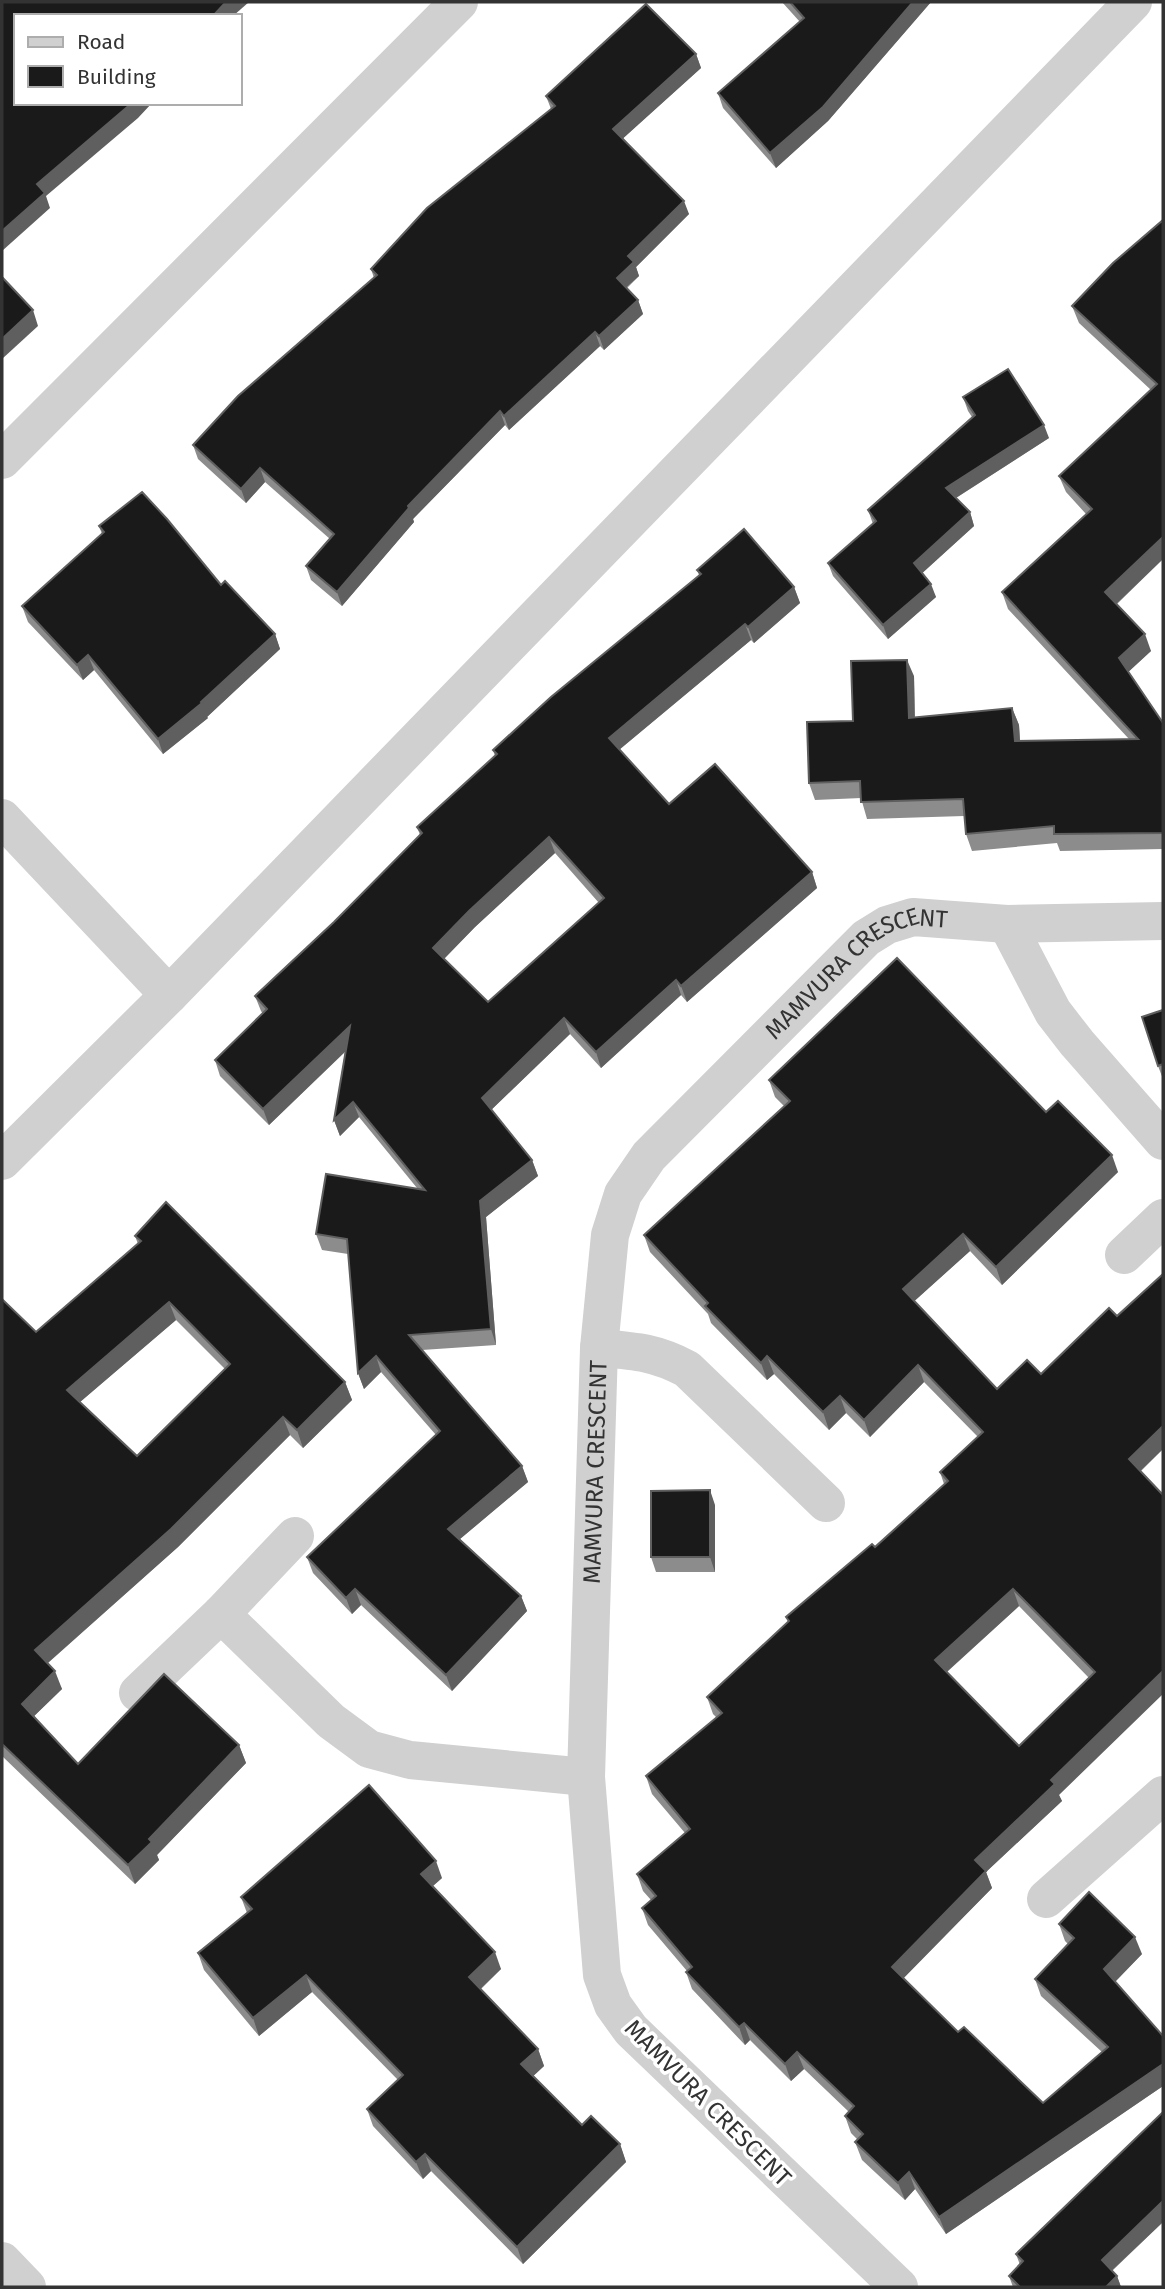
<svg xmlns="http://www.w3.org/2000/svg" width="1165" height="2289" font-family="'Fira Sans',sans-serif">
<rect width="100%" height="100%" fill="#fff"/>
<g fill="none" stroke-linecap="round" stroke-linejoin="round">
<g stroke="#d0d0d0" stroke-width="38">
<path d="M 2,460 L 459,2"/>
<path d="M 2,818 L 169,995"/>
<path d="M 1007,924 L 1053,1012 L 1077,1043 L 1163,1141"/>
<path d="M 2,1161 L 169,995 L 1133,2"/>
<path d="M 1124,1255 L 1163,1218"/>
<path d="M 599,1348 C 635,1351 655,1352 687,1369 L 826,1503"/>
<path d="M 221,1614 L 331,1721 L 369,1749 L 410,1760 L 586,1777"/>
<path d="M 138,1693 L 221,1614 L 295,1536"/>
<path d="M 1046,1899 L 1163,1795"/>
<path d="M 2,2261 L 27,2287"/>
<path id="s1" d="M 899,2287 L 631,2030 L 613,2005 L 602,1975 L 586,1777 L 599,1348 L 610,1235 L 623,1194 L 649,1156 L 866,938 L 887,925 L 913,917 L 1007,924 L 1163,921"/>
</g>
</g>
<g fill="#8c8c8c" fill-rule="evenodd">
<path d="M 782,2 L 931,2 L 828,121 L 776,168 L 723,108 L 718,93 L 800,22 Z"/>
<path d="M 696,54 L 701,68 L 623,138 L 689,214 L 636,267 L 639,276 L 627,288 L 638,300 L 643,314 L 604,350 L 600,346 L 509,430 L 505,425 L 413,519 L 414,522 L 342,606 L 311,580 L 306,566 L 330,539 L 265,482 L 246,503 L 198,459 L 193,445 L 374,278 L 371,269 L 551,109 L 546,96 Z"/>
<path d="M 1163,220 L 1163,559 L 1117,604 L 1151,651 L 1128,672 L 1163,723 L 1163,849 L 1060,851 L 1057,843 L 972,851 L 966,834 L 964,816 L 867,819 L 861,798 L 815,800 L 809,783 L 853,721 L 914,676 L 915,718 L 1012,708 L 1019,725 L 1020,741 L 1129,739 L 1008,609 L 1002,592 L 1086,514 L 1066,492 L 1059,476 L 1151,390 L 1079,323 L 1072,306 Z"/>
<path d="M 963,397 L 1049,438 L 956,498 L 970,512 L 974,526 L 922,573 L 936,597 L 888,639 L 833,576 L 828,563 L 873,524 L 868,510 L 972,417 L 968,411 Z"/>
<path d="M 99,526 L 221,585 L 275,634 L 280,649 L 207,717 L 208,718 L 163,754 L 94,670 L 83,680 L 28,622 L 22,606 L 102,534 Z"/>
<path d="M 697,570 L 794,587 L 800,603 L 754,643 L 751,640 L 619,750 L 669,804 L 812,872 L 817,888 L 687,1002 L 681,995 L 601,1068 L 570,1034 L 491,1110 L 532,1160 L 538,1176 L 486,1217 L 496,1345 L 422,1350 L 522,1466 L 528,1482 L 460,1539 L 521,1596 L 527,1611 L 452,1691 L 361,1605 L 352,1614 L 313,1573 L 307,1557 L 436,1435 L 381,1372 L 364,1389 L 358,1373 L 348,1254 L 322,1250 L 316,1234 L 417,1188 L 359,1117 L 340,1136 L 334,1120 L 345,1052 L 269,1125 L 220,1076 L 215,1060 L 263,1014 L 261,1011 L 255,996 L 334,922 L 420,835 L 417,827 L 495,756 L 493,750 L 699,575 ZM 555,853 L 599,903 L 488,1002 L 444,959 L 475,927 Z"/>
<path d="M 1163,1010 L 1163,1079 L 1158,1066 Z"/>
<path d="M 769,1080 L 1046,1112 L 1118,1172 L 1002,1285 L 970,1251 L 914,1301 L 997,1389 L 1041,1374 L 1163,1449 L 1141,1471 L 1163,1495 L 1059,1795 L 1062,1801 L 986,1872 L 992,1888 L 903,1978 L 958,2032 L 1043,2103 L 1102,2052 L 1041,1996 L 1035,1979 L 1068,1944 L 1065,1941 L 1059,1924 L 1142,1954 L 1115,1982 L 1163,2036 L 1163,2086 L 946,2234 L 915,2189 L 905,2200 L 862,2160 L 855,2142 L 858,2140 L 851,2133 L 845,2116 L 849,2112 L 804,2069 L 791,2081 L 750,2040 L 745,2045 L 692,1989 L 686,1972 L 687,1971 L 648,1925 L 642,1908 L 651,1900 L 643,1891 L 637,1874 L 685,1833 L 652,1794 L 646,1776 L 717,1718 L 713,1714 L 707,1697 L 788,1622 L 786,1617 L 875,1547 L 944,1484 L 940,1472 L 978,1437 L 924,1382 L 870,1437 L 846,1413 L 829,1430 L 774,1374 L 767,1380 L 711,1323 L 708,1314 L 650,1252 L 644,1235 L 784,1106 L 775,1097 ZM 1019,1606 L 1089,1678 L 1019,1746 L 947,1672 Z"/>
<path d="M 135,1236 L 345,1382 L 352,1400 L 303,1448 L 290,1435 L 178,1547 L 48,1663 L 62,1689 L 34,1716 L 78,1764 L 239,1745 L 246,1763 L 157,1855 L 159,1860 L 135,1884 L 2,1756 L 2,1299 L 36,1332 L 138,1244 ZM 176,1320 L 225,1369 L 137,1456 L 80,1402 Z"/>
<path d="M 715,1505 L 715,1572 L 656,1572 L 651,1557 Z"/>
<path d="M 442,1878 L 433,1886 L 501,1969 L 481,1989 L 538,2049 L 544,2066 L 533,2076 L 582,2125 L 620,2144 L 626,2162 L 523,2264 L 431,2171 L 423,2179 L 373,2126 L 367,2109 L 398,2080 L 312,1992 L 259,2036 L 204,1970 L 198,1953 L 247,1913 L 241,1897 Z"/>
<path d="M 1163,2222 L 1112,2271 L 1117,2276 L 1121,2287 L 1013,2287 L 1009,2276 L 1020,2265 L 1016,2254 Z"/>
</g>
<g fill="#5f5f5f">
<path d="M 226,2 L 249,2 L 233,16 L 213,16 Z"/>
<path d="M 913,2 L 931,2 L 828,121 L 776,168 L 770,153 Z"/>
<path d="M 696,54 L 701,68 L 618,143 L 613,129 Z"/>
<path d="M 132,103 L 152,103 L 138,118 L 46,196 L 50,208 L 2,251 L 2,231 L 37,184 Z"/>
<path d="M 684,201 L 689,214 L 636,267 L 639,276 L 622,291 L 617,278 L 628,256 Z"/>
<path d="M 638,300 L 643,314 L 604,350 L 599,336 Z"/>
<path d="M 33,310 L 38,326 L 2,359 L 2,339 Z"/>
<path d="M 595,332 L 600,346 L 509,430 L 504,416 Z"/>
<path d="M 500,411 L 505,425 L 413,519 L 414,522 L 342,606 L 337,592 L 408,506 Z"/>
<path d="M 1044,425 L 1049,438 L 951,501 L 946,488 Z"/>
<path d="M 260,468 L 265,482 L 246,503 L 241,489 Z"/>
<path d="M 970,512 L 974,526 L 918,577 L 914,563 Z"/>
<path d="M 1163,537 L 1163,559 L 1112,608 L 1105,592 Z"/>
<path d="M 931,584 L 936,597 L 888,639 L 883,625 Z"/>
<path d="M 794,587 L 800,603 L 754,643 L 748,627 Z"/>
<path d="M 745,624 L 751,640 L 614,754 L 609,738 Z"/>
<path d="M 275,634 L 280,649 L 207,717 L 208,718 L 163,754 L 158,739 L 201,702 Z"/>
<path d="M 1145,634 L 1151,651 L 1125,675 L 1119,658 Z"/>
<path d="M 88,655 L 94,670 L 83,680 L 77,665 Z"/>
<path d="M 907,660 L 914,676 L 915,735 L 909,718 Z"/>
<path d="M 1012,708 L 1019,725 L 1021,758 L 1015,741 Z"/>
<path d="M 549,837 L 555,853 L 475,927 L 439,964 L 433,948 L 469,911 Z"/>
<path d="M 812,872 L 817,888 L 687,1002 L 681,986 Z"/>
<path d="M 676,980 L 681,995 L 601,1068 L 596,1052 Z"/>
<path d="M 564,1018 L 570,1034 L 487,1114 L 482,1098 Z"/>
<path d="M 350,1026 L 355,1042 L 269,1125 L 263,1109 Z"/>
<path d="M 353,1102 L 359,1117 L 340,1136 L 334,1120 Z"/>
<path d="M 1112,1155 L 1118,1172 L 1002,1285 L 996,1267 Z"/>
<path d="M 532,1160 L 538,1176 L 486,1217 L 496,1345 L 491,1329 L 480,1201 Z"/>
<path d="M 963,1234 L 970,1251 L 909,1306 L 903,1289 Z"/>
<path d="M 169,1302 L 176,1320 L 73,1408 L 67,1390 Z"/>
<path d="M 376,1356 L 381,1372 L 364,1389 L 358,1373 Z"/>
<path d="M 767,1356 L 774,1374 L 767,1380 L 761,1363 Z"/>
<path d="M 918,1365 L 924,1382 L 870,1437 L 864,1420 Z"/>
<path d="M 345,1382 L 352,1400 L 303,1448 L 297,1430 Z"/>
<path d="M 840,1396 L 846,1413 L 829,1430 L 823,1412 Z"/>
<path d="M 283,1417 L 290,1435 L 178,1547 L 42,1668 L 35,1650 Z"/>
<path d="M 1163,1426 L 1163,1449 L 1135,1476 L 1129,1459 Z"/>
<path d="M 522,1466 L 528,1482 L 454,1544 L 448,1529 Z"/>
<path d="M 710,1490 L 715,1505 L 715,1572 L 710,1557 Z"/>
<path d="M 355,1589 L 361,1605 L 352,1614 L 346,1598 Z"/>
<path d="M 1013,1589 L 1019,1606 L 941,1677 L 935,1660 Z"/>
<path d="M 521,1596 L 527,1611 L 452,1691 L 446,1675 Z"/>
<path d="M 55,1671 L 62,1689 L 28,1722 L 22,1704 Z"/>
<path d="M 1163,1671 L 1163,1694 L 1059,1795 L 1062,1801 L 986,1872 L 992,1888 L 898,1984 L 892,1967 L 975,1860 L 1051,1780 Z"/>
<path d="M 239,1745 L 246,1763 L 157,1855 L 159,1860 L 135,1884 L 128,1865 L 149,1839 Z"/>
<path d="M 436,1861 L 442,1878 L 427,1891 L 421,1874 Z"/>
<path d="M 1135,1937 L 1142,1954 L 1110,1987 L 1104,1969 Z"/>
<path d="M 495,1952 L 501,1969 L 475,1994 L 469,1977 Z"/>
<path d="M 306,1975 L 312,1992 L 259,2036 L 253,2018 Z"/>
<path d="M 744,2023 L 750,2040 L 745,2045 L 739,2027 Z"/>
<path d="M 538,2049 L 544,2066 L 528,2081 L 521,2064 Z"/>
<path d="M 797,2052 L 804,2069 L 791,2081 L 785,2064 Z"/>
<path d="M 1163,2064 L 1163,2086 L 946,2234 L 939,2217 Z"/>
<path d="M 620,2144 L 626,2162 L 523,2264 L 517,2247 Z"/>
<path d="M 425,2154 L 431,2171 L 423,2179 L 416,2162 Z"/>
<path d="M 909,2172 L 915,2189 L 905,2200 L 898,2183 Z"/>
<path d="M 1163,2201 L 1163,2222 L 1107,2275 L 1102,2260 Z"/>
<path d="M 1117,2276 L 1121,2287 L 1106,2287 Z"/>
</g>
<g fill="#1a1a1a" stroke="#5f5f5f" stroke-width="2" fill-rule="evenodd">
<path d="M 2,2 L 226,2 L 213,16 L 16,16 L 16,103 L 132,103 L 37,184 L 45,193 L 2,231 Z"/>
<path d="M 790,2 L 913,2 L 823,107 L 770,153 L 718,93 L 804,18 Z"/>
<path d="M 646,4 L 696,54 L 613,129 L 684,201 L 628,256 L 634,262 L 617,278 L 638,300 L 599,336 L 595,332 L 504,416 L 500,411 L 408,506 L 409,508 L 337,592 L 306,566 L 334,534 L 260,468 L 241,489 L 193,445 L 238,396 L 377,275 L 371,269 L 427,208 L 555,106 L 546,96 Z"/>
<path d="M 1163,220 L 1163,537 L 1105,592 L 1145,634 L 1119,658 L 1163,723 L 1163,833 L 1054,834 L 1054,826 L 966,834 L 963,799 L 861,802 L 860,781 L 809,783 L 807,722 L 853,721 L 851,661 L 907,660 L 909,718 L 1012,708 L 1015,741 L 1138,739 L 1002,592 L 1092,509 L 1059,476 L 1157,384 L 1072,306 L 1113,263 Z"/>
<path d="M 2,277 L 33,310 L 2,339 Z"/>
<path d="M 1008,369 L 1044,425 L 946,488 L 970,512 L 914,563 L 931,584 L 883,625 L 828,563 L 876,521 L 868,510 L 975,415 L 963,397 Z"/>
<path d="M 142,492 L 167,519 L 221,585 L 225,581 L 275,634 L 201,702 L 202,703 L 158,739 L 88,655 L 77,665 L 22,606 L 104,532 L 99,526 Z"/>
<path d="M 744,529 L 794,587 L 748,627 L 745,624 L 609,738 L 669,804 L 715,764 L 812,872 L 681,986 L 676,980 L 596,1052 L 564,1018 L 482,1098 L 532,1160 L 480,1201 L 491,1329 L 409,1335 L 522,1466 L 448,1529 L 521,1596 L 446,1675 L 355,1589 L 346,1598 L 307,1557 L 440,1431 L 376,1356 L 358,1373 L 347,1239 L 316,1234 L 326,1174 L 425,1190 L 353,1102 L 334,1120 L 350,1026 L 263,1109 L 215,1060 L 267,1009 L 255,996 L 334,922 L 422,833 L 417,827 L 497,754 L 493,750 L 551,697 L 701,574 L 697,570 ZM 549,837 L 604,898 L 488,1002 L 433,948 L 469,911 Z"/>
<path d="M 897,958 L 1046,1112 L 1058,1101 L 1112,1155 L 996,1267 L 963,1234 L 903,1289 L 997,1389 L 1027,1360 L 1041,1374 L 1109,1308 L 1117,1316 L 1163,1274 L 1163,1426 L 1129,1459 L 1163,1495 L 1163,1671 L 1051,1780 L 1055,1784 L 975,1860 L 986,1871 L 892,1967 L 958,2032 L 964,2027 L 1043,2103 L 1108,2047 L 1035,1979 L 1074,1938 L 1059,1924 L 1089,1892 L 1135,1937 L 1104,1969 L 1163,2036 L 1163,2064 L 939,2217 L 909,2172 L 898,2183 L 855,2142 L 863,2134 L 845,2116 L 854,2106 L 797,2052 L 785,2064 L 744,2023 L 739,2027 L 686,1972 L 692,1967 L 642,1908 L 656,1896 L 637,1874 L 690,1829 L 646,1776 L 722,1713 L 707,1697 L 789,1621 L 786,1617 L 872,1544 L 875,1547 L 948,1481 L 940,1472 L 983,1432 L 918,1365 L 864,1420 L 840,1396 L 823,1412 L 767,1356 L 761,1363 L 705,1306 L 708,1303 L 644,1235 L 790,1101 L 769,1080 ZM 1013,1589 L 1095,1672 L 1019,1746 L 935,1660 Z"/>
<path d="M 1163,1010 L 1163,1064 L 1158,1066 L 1142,1017 Z"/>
<path d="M 166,1202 L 345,1382 L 297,1430 L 283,1417 L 171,1529 L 35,1650 L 55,1671 L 22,1704 L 78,1764 L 164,1674 L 239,1745 L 149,1839 L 152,1842 L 128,1865 L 2,1744 L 2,1299 L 36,1332 L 141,1241 L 135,1236 ZM 169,1302 L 230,1364 L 137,1456 L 67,1390 Z"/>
<path d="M 710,1490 L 710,1557 L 651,1557 L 651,1491 Z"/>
<path d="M 369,1785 L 436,1861 L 421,1874 L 495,1952 L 469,1977 L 538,2049 L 521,2064 L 582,2125 L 591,2116 L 620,2144 L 517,2247 L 425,2154 L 416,2162 L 367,2109 L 403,2075 L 306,1975 L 253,2018 L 198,1953 L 252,1909 L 241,1897 Z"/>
<path d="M 1163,2112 L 1163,2201 L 1102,2260 L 1117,2276 L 1106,2287 L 1020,2287 L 1009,2276 L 1023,2261 L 1016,2254 Z"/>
</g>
<g text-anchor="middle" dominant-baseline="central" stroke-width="7" stroke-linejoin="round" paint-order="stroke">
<g font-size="24" fill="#333" stroke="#fff">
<text stroke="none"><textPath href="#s1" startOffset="1547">MAMVURA CRESCENT</textPath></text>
<text stroke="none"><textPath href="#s1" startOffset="938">MAMVURA CRESCENT</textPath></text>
<text transform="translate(708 2103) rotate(45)">MAMVURA CRESCENT</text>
</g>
</g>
<rect width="1165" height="2289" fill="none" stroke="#333333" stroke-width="7"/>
<rect x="14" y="14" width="228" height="91" fill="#ffffff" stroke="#adadad" stroke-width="2"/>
<rect x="28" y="37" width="35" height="10" fill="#d0d0d0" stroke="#adadad" stroke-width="2"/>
<text x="77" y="49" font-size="21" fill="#333333">Road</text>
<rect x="28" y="66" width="35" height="21" fill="#1a1a1a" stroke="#adadad" stroke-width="2"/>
<text x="77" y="84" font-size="21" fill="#333333">Building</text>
</svg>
